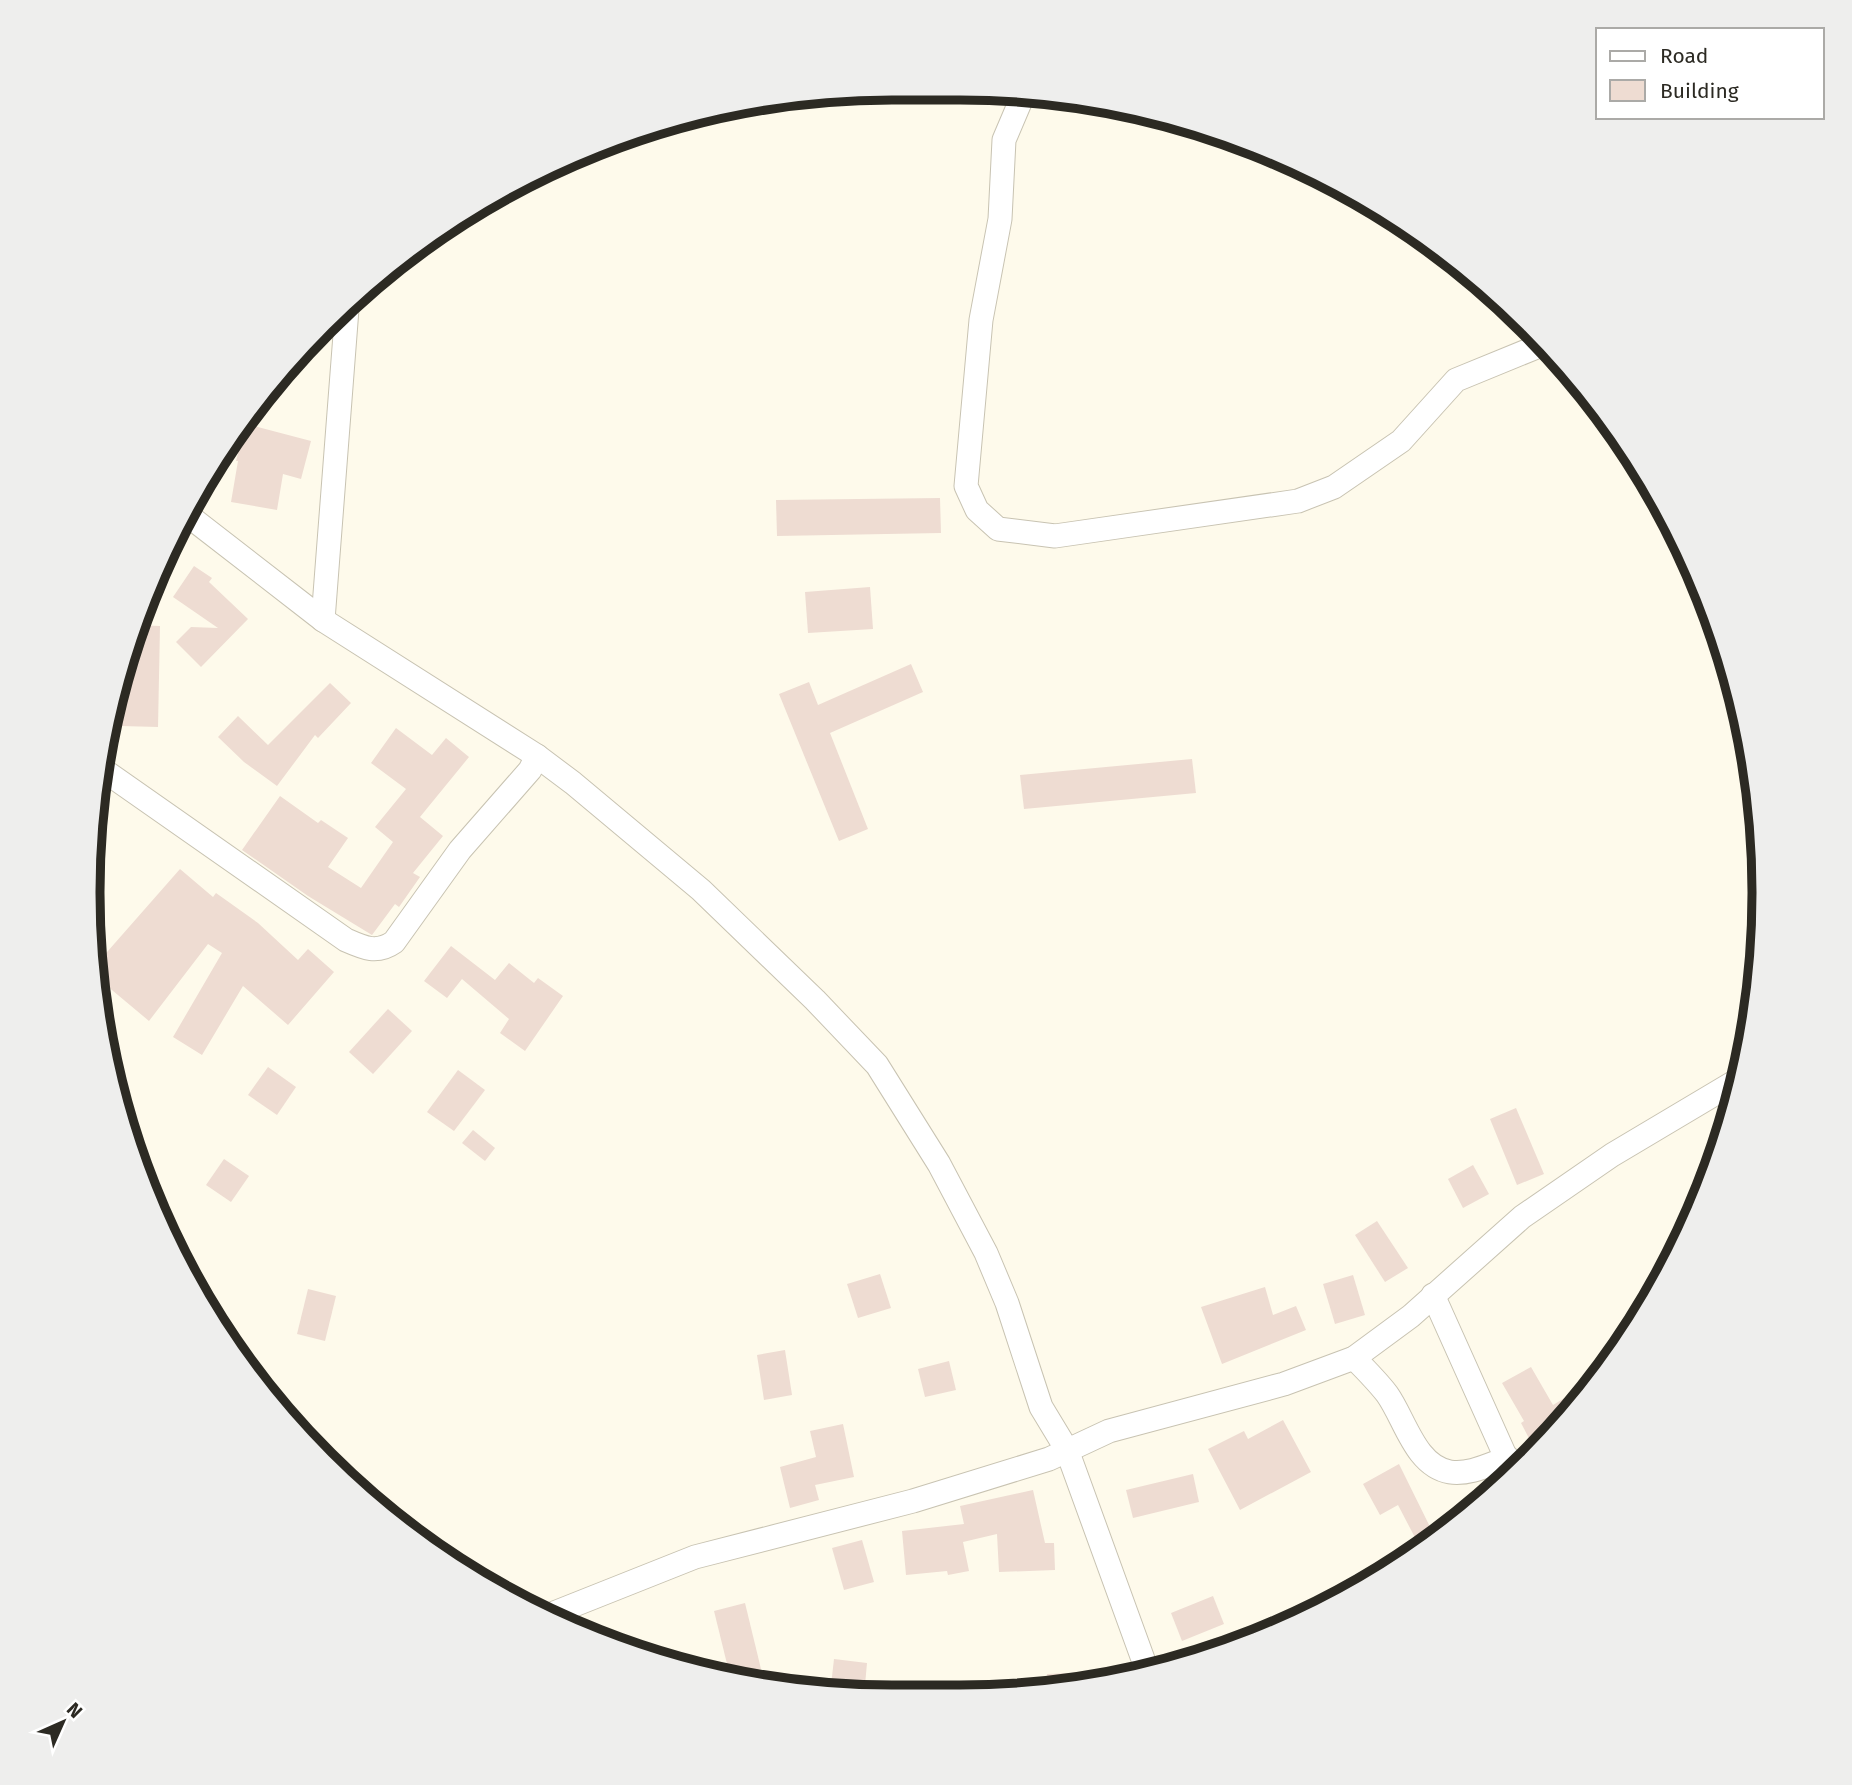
<svg xmlns="http://www.w3.org/2000/svg" width="1852" height="1785" font-family="'Fira Sans',sans-serif">
<rect width="100%" height="100%" fill="#fefaeb"/>
<g fill="#eedcd2">
<path d="M 246,424 L 311,441 L 301,479 L 283,474 L 277,510 L 231,502 L 238,461 L 236,461 Z"/>
<path d="M 940,498 L 941,533 L 777,536 L 776,500 Z"/>
<path d="M 194,566 L 212,578 L 209,582 L 248,619 L 201,667 L 176,642 L 191,627 L 218,628 L 173,597 Z"/>
<path d="M 870,587 L 873,629 L 808,633 L 805,592 Z"/>
<path d="M 134,625 L 160,626 L 158,727 L 121,726 L 122,670 Z"/>
<path d="M 911,664 L 923,692 L 830,733 L 868,829 L 839,841 L 779,694 L 809,682 L 818,705 Z"/>
<path d="M 330,683 L 351,703 L 318,738 L 315,735 L 277,786 L 244,762 L 218,737 L 238,716 L 268,745 Z"/>
<path d="M 396,728 L 432,755 L 446,738 L 469,757 L 420,817 L 443,836 L 413,873 L 420,877 L 399,907 L 395,904 L 372,935 L 308,896 L 242,850 L 280,796 L 318,823 L 321,820 L 348,838 L 328,867 L 361,888 L 393,842 L 375,827 L 406,789 L 371,763 Z"/>
<path d="M 1192,759 L 1196,793 L 1024,809 L 1020,775 Z"/>
<path d="M 180,869 L 213,897 L 216,893 L 258,923 L 298,960 L 308,949 L 334,972 L 288,1025 L 243,986 L 202,1055 L 173,1037 L 222,953 L 208,944 L 149,1021 L 94,975 L 93,968 Z"/>
<path d="M 451,946 L 495,980 L 509,963 L 534,983 L 538,978 L 563,996 L 525,1051 L 500,1033 L 509,1019 L 462,979 L 447,998 L 424,981 Z"/>
<path d="M 388,1009 L 412,1031 L 373,1074 L 349,1052 Z"/>
<path d="M 268,1067 L 296,1087 L 277,1115 L 248,1095 Z"/>
<path d="M 458,1070 L 485,1090 L 454,1131 L 427,1112 Z"/>
<path d="M 1516,1108 L 1544,1174 L 1517,1185 L 1490,1119 Z"/>
<path d="M 473,1130 L 495,1148 L 485,1161 L 462,1143 Z"/>
<path d="M 224,1159 L 249,1176 L 231,1202 L 206,1185 Z"/>
<path d="M 1473,1165 L 1489,1194 L 1463,1208 L 1448,1179 Z"/>
<path d="M 1377,1221 L 1408,1268 L 1385,1282 L 1355,1235 Z"/>
<path d="M 880,1274 L 891,1308 L 858,1318 L 847,1284 Z"/>
<path d="M 1353,1275 L 1365,1315 L 1335,1324 L 1323,1284 Z"/>
<path d="M 1265,1287 L 1273,1315 L 1296,1306 L 1306,1330 L 1222,1364 L 1201,1307 Z"/>
<path d="M 308,1289 L 336,1296 L 325,1341 L 297,1334 Z"/>
<path d="M 785,1350 L 792,1395 L 764,1400 L 757,1355 Z"/>
<path d="M 949,1361 L 956,1390 L 925,1397 L 918,1369 Z"/>
<path d="M 1531,1367 L 1553,1405 L 1566,1397 L 1574,1411 L 1545,1442 L 1534,1448 L 1521,1423 L 1524,1421 L 1502,1383 Z"/>
<path d="M 1283,1420 L 1311,1472 L 1240,1510 L 1208,1449 L 1244,1431 L 1248,1439 Z"/>
<path d="M 843,1424 L 854,1477 L 815,1485 L 819,1500 L 790,1508 L 780,1467 L 816,1457 L 810,1431 Z"/>
<path d="M 1399,1464 L 1436,1539 L 1421,1549 L 1398,1505 L 1380,1515 L 1363,1484 Z"/>
<path d="M 1193,1474 L 1199,1502 L 1133,1518 L 1126,1490 Z"/>
<path d="M 1033,1490 L 1045,1543 L 1054,1543 L 1055,1570 L 999,1572 L 997,1534 L 963,1542 L 969,1571 L 948,1575 L 947,1571 L 906,1575 L 902,1531 L 964,1524 L 960,1506 Z"/>
<path d="M 862,1540 L 874,1582 L 844,1590 L 832,1548 Z"/>
<path d="M 1213,1596 L 1224,1624 L 1182,1641 L 1171,1613 Z"/>
<path d="M 745,1603 L 761,1669 L 730,1676 L 714,1611 Z"/>
<path d="M 834,1659 L 867,1663 L 864,1696 L 830,1694 Z"/>
<path d="M 1094,1672 L 1095,1682 L 1048,1690 L 1047,1674 Z"/>
</g>
<g fill="none" stroke-linecap="round" stroke-linejoin="round">
<g stroke="#c8c3b2" stroke-width="25">
<g id="minor">
<path d="M 1024,93 L 1004,140 L 1000,219 L 981,320 L 966,486 L 977,510 L 998,529 L 1055,536 L 1298,501 L 1334,487 L 1401,441 L 1456,380 L 1544,344"/>
<path d="M 185,513 L 323,620 L 537,756 L 573,783 L 701,890 L 815,1000 L 877,1065 L 939,1164 L 986,1253 L 1007,1303 L 1041,1407 L 1067,1450 L 1148,1673"/>
<path d="M 323,620 L 347,309"/>
<path d="M 99,767 L 346,940 C 364,948 377,954 394,942 L 460,850 L 530,770 L 537,756"/>
<path d="M 94,811 L 98,772"/>
<path d="M 1433,1295 L 1512,1471"/>
<path d="M 1354,1358 C 1365,1369 1377,1381 1387,1394 C 1405,1419 1415,1466 1450,1472 C 1470,1475 1490,1464 1508,1458"/>
<path d="M 544,1617 L 695,1557 L 913,1501 L 1049,1459 L 1109,1431 L 1284,1384 L 1354,1358 L 1411,1316 L 1522,1217 L 1612,1155 L 1738,1080"/>
</g>
</g>
<use href="#minor" stroke="#fff" stroke-width="23"/>
</g>
<path d="M0 0H1852V1785H0ZM892 100H960A792 792 0 0 1 1752 892V893A792 792 0 0 1 960 1685H892A792 792 0 0 1 100 893V892A792 792 0 0 1 892 100Z" fill="#eeeeed" fill-rule="evenodd"/>
<path fill="none" stroke="#2c2a23" stroke-width="9" d="M892 100H960A792 792 0 0 1 1752 892V893A792 792 0 0 1 960 1685H892A792 792 0 0 1 100 893V892A792 792 0 0 1 892 100Z"/>
<rect x="1596" y="28" width="228" height="91" fill="#ffffff" stroke="#abaaa7" stroke-width="2"/>
<rect x="1610" y="51" width="35" height="10" fill="#ffffff" stroke="#abaaa7" stroke-width="2"/>
<text x="1660" y="63" font-size="21" fill="#2c2a23">Road</text>
<rect x="1610" y="80" width="35" height="21" fill="#eedcd2" stroke="#abaaa7" stroke-width="2"/>
<text x="1660" y="98" font-size="21" fill="#2c2a23">Building</text>
<g transform="translate(63 1722) rotate(45)" stroke="#ffffff" stroke-width="5" paint-order="stroke">
<path d="M0-5L12 26L0 18L-12 26Z" fill="#2c2a23"/>
<text y="-10" font-size="19" font-weight="bold" text-anchor="middle" fill="#2c2a23">N</text>
</g>
</svg>
